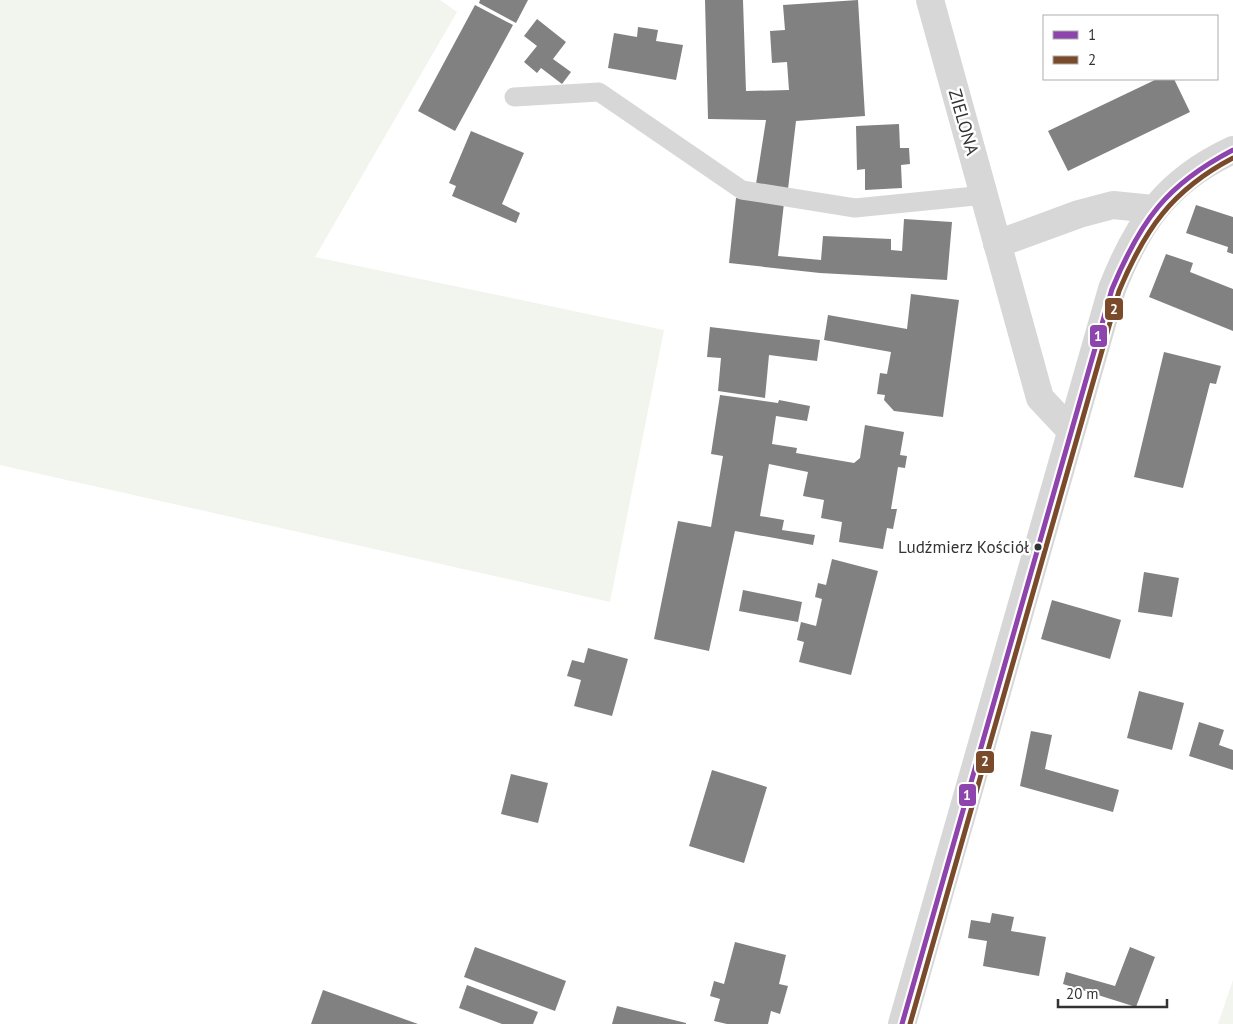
<svg xmlns="http://www.w3.org/2000/svg" width="1233" height="1024" font-family="'PT Sans',sans-serif">
<rect width="100%" height="100%" fill="#fff"/>
<g fill="#f1f5ed">
<path d="M 0,0 L 440,0 L 457,12 L 315,257 L 664,330 L 610,602 L 0,465 Z"/>
<path d="M 1233,980 L 1233,1024 L 1218,1024 Z"/>
</g>
<g fill="#818181">
<path d="M 480,0 L 528,0 L 516,23 L 479,3 Z"/>
<path d="M 705,0 L 743,0 L 746,91 L 789,90 L 787,62 L 772,63 L 770,31 L 785,30 L 783,5 L 858,0 L 865,116 L 796,121 L 788,189 L 756,184 L 766,120 L 708,119 Z"/>
<path d="M 475,5 L 513,25 L 455,131 L 418,111 Z"/>
<path d="M 537,19 L 566,42 L 553,59 L 571,72 L 562,84 L 541,68 L 537,73 L 524,62 L 537,46 L 524,36 Z"/>
<path d="M 638,27 L 658,30 L 656,41 L 683,45 L 676,80 L 608,68 L 614,33 L 637,37 Z"/>
<path d="M 1157,79 L 1174,79 L 1190,112 L 1068,171 L 1048,131 Z"/>
<path d="M 899,124 L 900,148 L 909,148 L 910,164 L 901,165 L 902,188 L 865,190 L 865,169 L 857,170 L 856,126 Z"/>
<path d="M 471,131 L 524,153 L 502,204 L 520,213 L 516,223 L 452,196 L 456,186 L 449,183 Z"/>
<path d="M 736,198 L 784,203 L 778,256 L 821,260 L 823,236 L 891,239 L 891,250 L 902,251 L 904,219 L 952,222 L 947,280 L 820,273 L 729,263 Z"/>
<path d="M 1196,205 L 1233,217 L 1233,254 L 1227,252 L 1228,247 L 1186,233 Z"/>
<path d="M 1166,254 L 1193,263 L 1190,272 L 1233,289 L 1233,331 L 1149,297 Z"/>
<path d="M 911,294 L 959,300 L 943,417 L 894,411 L 884,400 L 885,395 L 877,394 L 880,373 L 887,374 L 891,352 L 824,340 L 828,315 L 907,329 Z"/>
<path d="M 710,327 L 820,340 L 817,361 L 769,355 L 765,398 L 718,391 L 721,358 L 707,357 Z"/>
<path d="M 1164,352 L 1221,366 L 1216,384 L 1210,383 L 1183,488 L 1134,477 Z"/>
<path d="M 720,395 L 778,403 L 779,400 L 810,406 L 807,421 L 776,416 L 772,444 L 797,448 L 796,453 L 854,463 L 860,458 L 865,425 L 904,432 L 900,455 L 907,456 L 905,468 L 898,467 L 891,509 L 897,509 L 893,529 L 887,528 L 883,549 L 839,542 L 842,522 L 821,518 L 824,500 L 803,496 L 808,472 L 769,464 L 760,516 L 784,520 L 782,530 L 815,535 L 813,545 L 735,531 L 709,651 L 654,639 L 678,521 L 711,527 L 723,456 L 711,454 Z"/>
<path d="M 832,559 L 878,571 L 851,675 L 799,662 L 804,642 L 797,640 L 801,622 L 816,626 L 822,599 L 815,597 L 818,583 L 826,585 Z"/>
<path d="M 1144,572 L 1179,578 L 1172,617 L 1138,612 Z"/>
<path d="M 743,590 L 802,602 L 798,622 L 739,611 Z"/>
<path d="M 1052,600 L 1121,620 L 1110,659 L 1041,639 Z"/>
<path d="M 588,648 L 628,659 L 612,716 L 574,706 L 581,680 L 567,676 L 572,660 L 584,663 Z"/>
<path d="M 1139,691 L 1184,703 L 1172,750 L 1127,738 Z"/>
<path d="M 1199,722 L 1224,730 L 1219,745 L 1233,750 L 1233,770 L 1189,756 Z"/>
<path d="M 1031,731 L 1052,735 L 1045,769 L 1119,790 L 1113,812 L 1020,786 Z"/>
<path d="M 712,770 L 767,787 L 744,863 L 689,846 Z"/>
<path d="M 511,774 L 548,783 L 538,823 L 501,814 Z"/>
<path d="M 992,913 L 1014,917 L 1011,931 L 1046,937 L 1039,976 L 983,966 L 987,941 L 968,938 L 971,920 L 990,923 Z"/>
<path d="M 735,942 L 786,955 L 779,984 L 788,986 L 780,1014 L 771,1011 L 768,1024 L 727,1024 L 714,1021 L 720,999 L 710,996 L 714,981 L 724,984 Z"/>
<path d="M 475,947 L 566,981 L 555,1011 L 464,977 Z"/>
<path d="M 1130,947 L 1155,957 L 1136,1007 L 1063,984 L 1066,972 L 1115,986 Z"/>
<path d="M 467,985 L 538,1012 L 533,1024 L 502,1024 L 459,1008 Z"/>
<path d="M 323,990 L 418,1024 L 311,1024 Z"/>
<path d="M 617,1006 L 686,1023 L 686,1024 L 612,1024 Z"/>
</g>
<g fill="none" stroke-linecap="round" stroke-linejoin="round">
<path stroke="#d7d7d7" stroke-width="19" d="M 514,97 L 599,92 L 742,190 L 855,208 L 985,195"/>
<g stroke="#d7d7d7" stroke-width="28">
<path d="M 930,0 L 1040,398 L 1071,431"/>
<path d="M 997,244 L 1079,214 L 1113,205 L 1153,209"/>
</g>
<path stroke="#d7d7d7" stroke-width="28" d="M 902,1024 L 1112,289 C 1138,223 1166,181 1233,150"/>
<g stroke="#fff" stroke-width="9">
<path id="bus-1" d="M 902,1024 L 1112,289 C 1141,220 1166,185 1233,150"/>
</g>
<g stroke="#fff" stroke-width="9">
<path id="bus-2" d="M 910,1024 L 1119,291 C 1145,229 1172,190 1233,158"/>
</g>
<use href="#bus-1" stroke="#8e44ad" stroke-width="5"/>
<use href="#bus-2" stroke="#7a4b2a" stroke-width="5"/>
</g>
<circle fill="#333" stroke="#fff" stroke-width="2" cx="1038" cy="547" r="4.5"/>
<g text-anchor="middle" dominant-baseline="central" stroke-width="5" stroke-linejoin="round" paint-order="stroke">
<g font-size="17" fill="#333" stroke="#fff" text-anchor="end">
<text x="1029" y="547">Ludźmierz Kościół</text>
</g>
<g font-size="18" fill="#333" stroke="#fff">
<text transform="translate(964 122) rotate(74)">ZIELONA</text>
</g>
</g>
<g stroke="#fff" stroke-width="2">
<rect x="1104" y="297" width="20" height="24" rx="5" fill="#7a4b2a"/>
<rect x="1089" y="324" width="19" height="24" rx="5" fill="#8e44ad"/>
<rect x="975" y="750" width="20" height="24" rx="5" fill="#7a4b2a"/>
<rect x="958" y="783" width="19" height="24" rx="5" fill="#8e44ad"/>
</g>
<g font-size="14" text-anchor="middle" font-weight="bold" fill="#fff">
<text x="1114" y="314">2</text>
<text x="1098" y="341">1</text>
<text x="985" y="766">2</text>
<text x="967" y="800">1</text>
</g>
<rect x="1043" y="15" width="175" height="65" fill="#ffffff" stroke="#adadad"/>
<rect x="1053" y="31" width="25" height="8" fill="#8e44ad" stroke="#adadad"/>
<text x="1088" y="40" font-size="15" fill="#333333">1</text>
<rect x="1053" y="56" width="25" height="8" fill="#7a4b2a" stroke="#adadad"/>
<text x="1088" y="65" font-size="15" fill="#333333">2</text>
<path d="M1058 999v8h109v-8" fill="none" stroke="#333333" stroke-width="2.5"/>
<text x="1066" y="999" font-size="15" fill="#333333" stroke="#ffffff" stroke-width="4" paint-order="stroke">20 m</text>
</svg>
